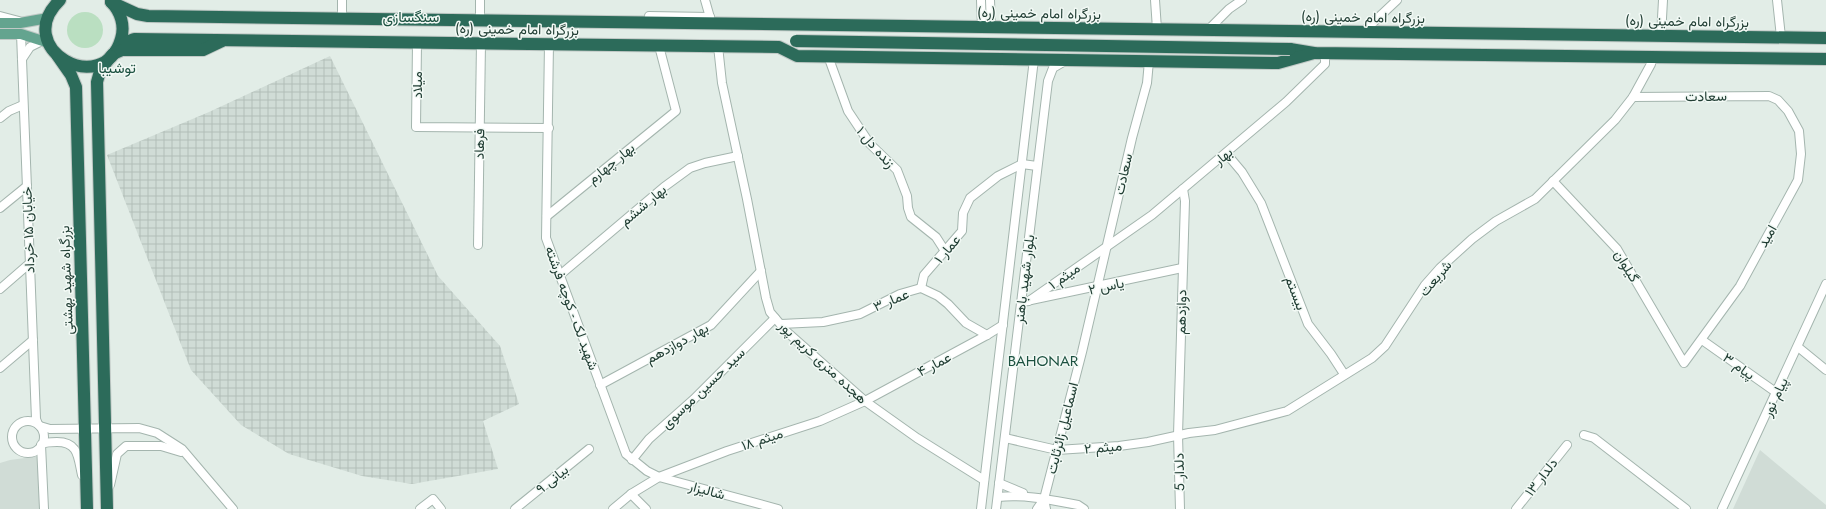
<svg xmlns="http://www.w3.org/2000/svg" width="1826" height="509" font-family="Jost,Vazirmatn,sans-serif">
<defs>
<pattern id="industrial-grid" width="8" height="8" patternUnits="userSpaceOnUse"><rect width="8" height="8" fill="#d0dcd6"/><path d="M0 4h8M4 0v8" fill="none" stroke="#b2beb8"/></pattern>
</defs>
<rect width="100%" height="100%" fill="#e2ede7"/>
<g fill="#d0dcd6">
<path d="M 1760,450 L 1826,505 L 1826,509 L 1733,509 Z"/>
<path d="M 40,456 L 41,509 L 0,509 L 0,463 L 10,460 Z"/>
</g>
<path fill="url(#industrial-grid)" d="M 330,56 L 438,276 L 500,346 L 519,404 L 483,421 L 498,469 L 412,484 L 362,476 L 289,454 L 241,425 L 191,370 L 107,155 L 209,112 Z"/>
<circle fill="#badfc1" cx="85" cy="30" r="18"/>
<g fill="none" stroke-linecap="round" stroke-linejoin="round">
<g stroke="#a4b5ae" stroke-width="10">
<g id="minor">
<path d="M 342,0 L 342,19"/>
<path d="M 705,0 L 711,21"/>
<path d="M 981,0 L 982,27"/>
<path d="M 990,0 L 991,27"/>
<path d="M 1155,0 L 1157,29"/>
<path d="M 1777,0 L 1781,37"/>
<path d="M 0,16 L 19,21"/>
<path d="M 649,16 L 710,17"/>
<path d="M 480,21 L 480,0"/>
<path d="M 1208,30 L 1229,9 L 1242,0"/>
<path d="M 1363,32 L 1397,0"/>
<path d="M 21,34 L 36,419 L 38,424"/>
<path d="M 1661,36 L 1663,0"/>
<path d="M 417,43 L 416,127 L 549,128"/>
<path d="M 549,44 L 546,238 L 626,454 L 647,471 L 659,477 L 778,509"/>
<path d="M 718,46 L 722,83 L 747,199 L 766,298 L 770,312 L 787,332 L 865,401 L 917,438 L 984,480"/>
<path d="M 828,56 L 848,111 L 870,144 L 897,170 L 907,196 L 908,208 L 911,217 L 936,237 L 945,251"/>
<path d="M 22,59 L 30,47 L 44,40"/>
<path d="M 0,118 L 9,111 L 23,105"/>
<path d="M 1226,153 L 1242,172 L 1261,203 L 1308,324 L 1331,354 L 1344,374"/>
<path d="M 1553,181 L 1617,249 L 1684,363 L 1740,286 L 1798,180 L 1801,154 L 1799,131 L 1788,111 L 1778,100 L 1769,96 L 1633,97"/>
<path d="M 0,208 L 27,186"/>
<path d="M 547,216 L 676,111 L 659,46"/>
<path d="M 478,245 L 481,43"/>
<path d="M 560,275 L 664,187 L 690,168 L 705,163 L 738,156"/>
<path d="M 921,288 L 924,275 L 962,231 L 963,213 L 970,198 L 998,176 L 1022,164 L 1037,166"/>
<path d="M 0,289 L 30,263"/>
<path d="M 1031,300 L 1182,268"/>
<path d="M 1021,302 L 1029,301 L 1152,215 L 1286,102 L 1325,64 L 1325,54"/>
<path d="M 781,324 L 823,322 L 860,314 L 900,294 L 921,288 L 938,296 L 948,304 L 966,323 L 987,335"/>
<path d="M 1702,340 L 1777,393"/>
<path d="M 1798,347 L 1826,370"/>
<path d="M 0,368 L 33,340"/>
<path d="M 600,385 L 711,325 L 761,271"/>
<circle cx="28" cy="437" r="16"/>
<path d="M 40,426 L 50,429 L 139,428 L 157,433 L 182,449 L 233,509"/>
<path d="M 1584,435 L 1594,438 L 1686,509"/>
<path d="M 1005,438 L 1057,450 L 1119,446 L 1148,442 L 1189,433 L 1215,430 L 1287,411 L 1372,358 L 1385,346 L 1425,285 L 1440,268 L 1472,239 L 1496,221 L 1535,199 L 1615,120 L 1633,97 L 1651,64 L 1653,57"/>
<path d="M 42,444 C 46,442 52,442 57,442 C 79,442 78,458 82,475"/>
<path d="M 41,445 L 44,509"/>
<path d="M 632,460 L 649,439 L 694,399 L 775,318"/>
<path d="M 999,483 L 1023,493"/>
<path d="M 110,485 L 117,454 L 126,446 L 161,446 L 181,452"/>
<path d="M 631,494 L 646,509"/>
<path d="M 998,497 C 1025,494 1051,500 1078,505 L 1084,509"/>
<path d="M 1044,499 L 1046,509"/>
<path d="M 420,509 L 433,499 L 441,509"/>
<path d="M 515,509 L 589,449"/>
<path d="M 613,509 L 631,494 L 659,477 L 727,451 L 820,421 L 865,401 L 987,335 L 1003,325"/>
<path d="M 981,509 L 1034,59"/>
<path d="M 996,509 L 1048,81 L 1053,68 L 1065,61"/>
<path d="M 1037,509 L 1044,499 L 1082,352 L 1132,138 L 1147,83 L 1149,61"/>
<path d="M 1180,509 L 1178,435 L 1185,201 L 1183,189"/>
<path d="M 1516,509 L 1567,445"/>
<path d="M 1722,509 L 1826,284"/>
</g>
</g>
<g stroke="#c1c9c6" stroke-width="12">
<g id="major">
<path d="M 0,23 L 20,23 L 48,18"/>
<path d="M 0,34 L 21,34 L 49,43"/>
</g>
</g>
<g stroke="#c1c9c6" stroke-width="14">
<g id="highway">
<path d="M 60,0 C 10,48 103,100 121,39 C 125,26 121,12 111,2"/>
<path d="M 111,2 L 137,14 L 148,16 L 1826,38"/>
<path d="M 1290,49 L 1314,53 L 1826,59"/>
<path d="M 115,52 L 126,42 L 134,39 L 779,47 L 797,56 L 1278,63 L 1314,53"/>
<path d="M 113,54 L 122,50 L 203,50 L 222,41"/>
<path d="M 57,55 L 71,75 L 76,87 L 87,509"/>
<path d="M 107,509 L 97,82 L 100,71 L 111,56"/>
</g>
</g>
<use href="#minor" stroke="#fff" stroke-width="8"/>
<use href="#major" stroke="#64a48f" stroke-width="10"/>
<use href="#highway" stroke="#2c6b5a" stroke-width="12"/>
<g stroke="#c1c9c6" stroke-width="14" stroke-linecap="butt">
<path id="highway-bridge" d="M 796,41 L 1290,49"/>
</g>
<use href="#highway-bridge" stroke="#2c6b5a" stroke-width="12"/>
</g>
<g text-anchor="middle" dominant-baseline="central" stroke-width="3" stroke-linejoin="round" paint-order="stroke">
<g font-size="14" fill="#213e34" stroke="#f2f9f5">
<text transform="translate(1039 13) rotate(1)">بزرگراه امام خمینی (ره)</text>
<text transform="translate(1363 17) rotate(1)">بزرگراه امام خمینی (ره)</text>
<text transform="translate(1687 21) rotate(1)">بزرگراه امام خمینی (ره)</text>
<text transform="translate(517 29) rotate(1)">بزرگراه امام خمینی (ره)</text>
<text transform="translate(417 85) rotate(-90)">میلاد</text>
<text transform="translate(1706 96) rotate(-1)">سعادت</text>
<text transform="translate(479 144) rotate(-89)">فرهاد</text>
<text transform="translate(876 147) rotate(49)">زنده دل ۱</text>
<text transform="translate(1223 156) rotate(-40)">بهار</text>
<text transform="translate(611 163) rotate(-39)">بهار چهارم</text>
<text transform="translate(1123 174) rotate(-77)">سعادت</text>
<text transform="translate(643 205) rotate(-40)">بهار ششم</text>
<text transform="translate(28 230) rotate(-92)">خیابان ۱۵ خرداد</text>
<text transform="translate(1767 236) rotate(-60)">امید</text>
<text transform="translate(947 249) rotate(-50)">عمار ۱</text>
<text transform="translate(1627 266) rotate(59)">گیلوان</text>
<text transform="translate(1064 276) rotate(-35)">میثم ۱</text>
<text transform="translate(1435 278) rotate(-50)">شریعت</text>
<text transform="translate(1024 279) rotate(-83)">بلوار شهید باهنر</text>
<text transform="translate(66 280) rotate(-92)">بزرگراه شهید بهشتی</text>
<text transform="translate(1106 286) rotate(-12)">یاس ۲</text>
<text transform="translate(1296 293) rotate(69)">بیستم</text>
<text transform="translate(891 300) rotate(-23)">عمار ۳</text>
<text transform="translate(572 308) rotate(70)">شهید لک - کوچه فرشته</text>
<text transform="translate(1181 312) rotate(-89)">دوازدهم</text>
<text transform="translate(677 343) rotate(-29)">بهار دوازدهم</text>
<text transform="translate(823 362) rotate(43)">هجده متری کریم پور</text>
<text transform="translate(934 364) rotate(-28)">عمار ۴</text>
<text transform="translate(1739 366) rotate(36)">پیام ۳</text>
<text transform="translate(703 388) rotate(-44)">سید حسین موسوی</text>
<text transform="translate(1775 397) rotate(-65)">پیام نور</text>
<text transform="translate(1062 428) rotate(-76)">اسماعیل زائرثابت</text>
<text transform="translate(762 439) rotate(-18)">میثم ۱۸</text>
<text transform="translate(1103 447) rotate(-5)">میثم ۲</text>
<text transform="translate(1179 472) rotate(-91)">دلدار 5</text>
<text transform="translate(1541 477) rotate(-52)">دلدار ۱۳</text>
<text transform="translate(552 479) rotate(-39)">بیانی ۹</text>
<text transform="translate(707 490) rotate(15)">شالیزار</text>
</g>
<g font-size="15" fill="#1c5140" stroke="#f2f9f5">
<text x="411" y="17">سنگسازی</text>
<text x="117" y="68">توشیبا</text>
<text x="1043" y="361">BAHONAR</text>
</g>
</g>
</svg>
